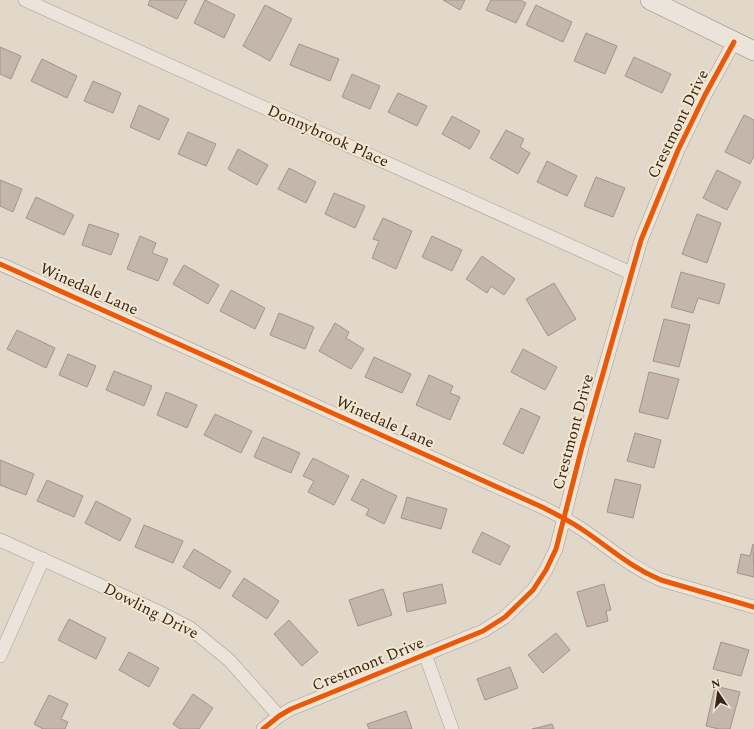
<svg xmlns="http://www.w3.org/2000/svg" width="754" height="729" font-family="Spectral,serif">
<rect width="100%" height="100%" fill="#e2d8ca"/>
<g fill="#c5b6ab" stroke="#a1948a">
<path d="M 150,0 L 187,0 L 177,19 L 148,5 Z"/>
<path d="M 205,0 L 235,15 L 224,38 L 194,23 Z"/>
<path d="M 443,0 L 465,0 L 460,10 Z"/>
<path d="M 491,0 L 520,0 L 526,3 L 516,23 L 486,10 Z"/>
<path d="M 265,5 L 292,19 L 270,61 L 243,46 Z"/>
<path d="M 536,5 L 572,22 L 563,42 L 526,25 Z"/>
<path d="M 586,33 L 617,46 L 605,74 L 574,61 Z"/>
<path d="M 299,44 L 339,59 L 330,81 L 290,65 Z"/>
<path d="M 0,47 L 21,56 L 11,79 L 0,74 Z"/>
<path d="M 634,57 L 671,74 L 662,93 L 625,76 Z"/>
<path d="M 42,59 L 77,76 L 67,98 L 31,81 Z"/>
<path d="M 352,74 L 380,86 L 370,109 L 342,97 Z"/>
<path d="M 93,81 L 121,93 L 113,113 L 84,101 Z"/>
<path d="M 398,93 L 427,106 L 417,126 L 388,112 Z"/>
<path d="M 139,105 L 169,119 L 159,140 L 130,127 Z"/>
<path d="M 744,115 L 754,120 L 754,156 L 750,164 L 725,152 Z"/>
<path d="M 452,116 L 480,131 L 470,149 L 442,134 Z"/>
<path d="M 506,130 L 524,139 L 520,147 L 530,153 L 518,174 L 490,158 Z"/>
<path d="M 188,132 L 216,144 L 206,166 L 178,154 Z"/>
<path d="M 238,149 L 268,165 L 257,185 L 228,169 Z"/>
<path d="M 547,161 L 577,176 L 567,196 L 537,182 Z"/>
<path d="M 289,168 L 316,182 L 306,203 L 278,189 Z"/>
<path d="M 717,170 L 741,182 L 727,210 L 703,198 Z"/>
<path d="M 596,177 L 625,188 L 613,217 L 584,206 Z"/>
<path d="M 0,180 L 22,189 L 13,212 L 0,206 Z"/>
<path d="M 334,193 L 365,206 L 355,228 L 325,214 Z"/>
<path d="M 36,197 L 74,215 L 64,235 L 26,218 Z"/>
<path d="M 697,214 L 721,223 L 707,263 L 682,254 Z"/>
<path d="M 383,218 L 412,231 L 396,269 L 372,258 L 379,241 L 373,239 Z"/>
<path d="M 89,224 L 119,234 L 111,255 L 82,245 Z"/>
<path d="M 140,236 L 156,243 L 152,253 L 168,259 L 158,281 L 127,269 Z"/>
<path d="M 432,236 L 462,250 L 452,271 L 422,257 Z"/>
<path d="M 482,256 L 515,279 L 504,295 L 491,286 L 487,293 L 466,279 Z"/>
<path d="M 184,265 L 219,285 L 208,304 L 173,284 Z"/>
<path d="M 681,272 L 725,284 L 719,304 L 698,298 L 693,313 L 671,307 Z"/>
<path d="M 554,283 L 576,319 L 548,336 L 526,299 Z"/>
<path d="M 231,290 L 265,308 L 255,329 L 220,311 Z"/>
<path d="M 279,313 L 314,327 L 305,349 L 270,335 Z"/>
<path d="M 664,319 L 690,325 L 679,367 L 653,361 Z"/>
<path d="M 335,323 L 349,332 L 346,338 L 364,349 L 351,369 L 319,351 Z"/>
<path d="M 17,330 L 55,348 L 46,368 L 7,349 Z"/>
<path d="M 523,349 L 557,367 L 545,390 L 511,372 Z"/>
<path d="M 68,354 L 96,366 L 87,387 L 59,375 Z"/>
<path d="M 374,357 L 411,374 L 402,393 L 365,377 Z"/>
<path d="M 114,371 L 152,386 L 144,406 L 106,390 Z"/>
<path d="M 649,372 L 679,379 L 668,419 L 639,412 Z"/>
<path d="M 429,375 L 453,386 L 450,393 L 460,397 L 450,420 L 416,405 Z"/>
<path d="M 166,392 L 197,405 L 187,428 L 157,415 Z"/>
<path d="M 521,408 L 540,417 L 523,454 L 503,444 Z"/>
<path d="M 215,414 L 252,431 L 241,453 L 204,435 Z"/>
<path d="M 635,433 L 661,440 L 654,468 L 627,461 Z"/>
<path d="M 263,437 L 300,453 L 291,473 L 254,457 Z"/>
<path d="M 313,458 L 349,476 L 334,505 L 308,492 L 314,481 L 303,476 Z"/>
<path d="M 0,460 L 34,474 L 26,495 L 0,485 Z"/>
<path d="M 362,479 L 397,496 L 384,524 L 366,515 L 369,509 L 351,500 Z"/>
<path d="M 615,479 L 641,485 L 633,518 L 607,512 Z"/>
<path d="M 47,480 L 83,496 L 74,517 L 37,501 Z"/>
<path d="M 407,497 L 447,509 L 441,529 L 401,518 Z"/>
<path d="M 96,501 L 131,519 L 120,541 L 85,523 Z"/>
<path d="M 144,525 L 183,541 L 173,563 L 135,547 Z"/>
<path d="M 482,532 L 510,546 L 500,565 L 472,552 Z"/>
<path d="M 753,544 L 754,577 L 737,573 L 741,554 L 750,556 Z"/>
<path d="M 194,549 L 231,571 L 220,589 L 183,567 Z"/>
<path d="M 244,578 L 279,601 L 267,619 L 232,596 Z"/>
<path d="M 442,584 L 446,603 L 407,612 L 403,593 Z"/>
<path d="M 604,584 L 611,610 L 606,611 L 608,621 L 587,627 L 577,592 Z"/>
<path d="M 383,589 L 392,615 L 358,626 L 349,600 Z"/>
<path d="M 69,619 L 106,638 L 96,659 L 58,640 Z"/>
<path d="M 289,620 L 318,652 L 302,666 L 274,634 Z"/>
<path d="M 556,633 L 570,650 L 543,673 L 528,655 Z"/>
<path d="M 721,642 L 749,650 L 741,676 L 713,669 Z"/>
<path d="M 129,652 L 159,668 L 149,687 L 119,670 Z"/>
<path d="M 510,667 L 518,688 L 485,700 L 477,679 Z"/>
<path d="M 715,686 L 740,692 L 730,729 L 719,729 L 706,726 Z"/>
<path d="M 193,694 L 213,708 L 199,729 L 180,729 L 173,724 Z"/>
<path d="M 49,695 L 68,704 L 61,719 L 68,722 L 65,729 L 43,729 L 34,724 Z"/>
<path d="M 406,711 L 412,729 L 369,729 L 367,724 Z"/>
<path d="M 552,724 L 554,729 L 532,729 Z"/>
</g>
<g fill="none" stroke-linecap="round" stroke-linejoin="round">
<g stroke="#a79d93" stroke-width="14">
<g id="street">
<path d="M 25,0 L 631,273"/>
<path d="M 0,264 L 542,507 C 556,514 570,521 583,530 C 610,548 630,567 661,580 L 754,607"/>
<path d="M 0,540 L 159,612 L 190,628 L 229,660 L 279,716"/>
<path d="M 425,654 L 452,729"/>
<path d="M 0,656 L 43,559"/>
<path d="M 263,729 L 279,716 L 291,709 L 483,631 L 505,617 L 533,590 L 546,570 L 556,549 L 582,447 L 641,240 L 678,150 L 705,95 L 734,42"/>
</g>
</g>
<g stroke="#968d83" stroke-width="20">
<path id="secondary" d="M 650,0 L 754,51"/>
</g>
<use href="#street" stroke="#eae4db" stroke-width="13"/>
<use href="#secondary" stroke="#eae4db" stroke-width="19"/>
<g stroke="#f4e6ce" stroke-width="8">
<g id="cycleway">
<path d="M 0,264 L 542,507 C 556,514 570,521 583,530 C 610,548 630,567 661,580 L 754,607"/>
<path d="M 263,729 L 279,716 L 291,709 L 483,631 L 505,617 L 533,590 L 546,570 L 556,549 L 582,447 L 641,240 L 678,150 L 705,95 L 734,42"/>
</g>
</g>
<use href="#cycleway" stroke="#e8590c" stroke-width="5"/>
</g>
<g text-anchor="middle" dominant-baseline="central" stroke-width="4" stroke-linejoin="round" paint-order="stroke">
<g font-size="16" fill="#34261c" stroke="#f4e6ce">
<text transform="translate(678 124) rotate(-64)">Crestmont Drive</text>
<text transform="translate(328 136) rotate(24)">Donnybrook Place</text>
<text transform="translate(89 289) rotate(24)">Winedale Lane</text>
<text transform="translate(385 422) rotate(24)">Winedale Lane</text>
<text transform="translate(573 432) rotate(-75)">Crestmont Drive</text>
<text transform="translate(151 611) rotate(27)">Dowling Drive</text>
<text transform="translate(368 664) rotate(-22)">Crestmont Drive</text>
</g>
</g>
<g transform="translate(718 693) rotate(347)" stroke="#f4e6ce" stroke-width="3" paint-order="stroke">
<path d="M0-3L7 15L0 10L-7 15Z" fill="#34261c"/>
<text y="-6" font-size="11" font-weight="bold" text-anchor="middle" fill="#34261c">N</text>
</g>
</svg>
